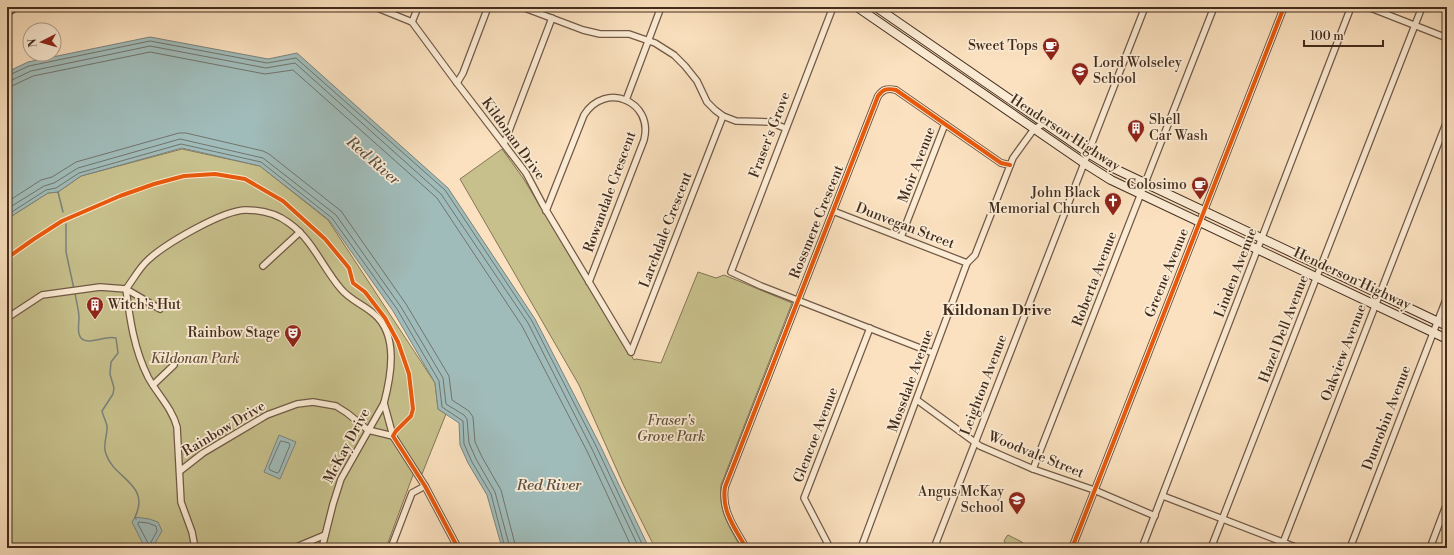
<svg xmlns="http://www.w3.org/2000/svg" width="1454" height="555" font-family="'Libre Bodoni',serif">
<rect width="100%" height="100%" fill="#fbe1bf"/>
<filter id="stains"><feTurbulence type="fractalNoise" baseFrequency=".005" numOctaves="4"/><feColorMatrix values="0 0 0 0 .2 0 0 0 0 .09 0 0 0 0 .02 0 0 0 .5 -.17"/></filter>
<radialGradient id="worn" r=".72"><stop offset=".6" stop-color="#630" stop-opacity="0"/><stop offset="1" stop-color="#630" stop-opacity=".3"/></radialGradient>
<g fill="#c7c08c" stroke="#857655">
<path d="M 182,149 L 260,166 L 328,220 L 435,383 L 438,409 L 446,414 L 422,474 L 416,467 L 386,548 L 7,548 L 7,219 L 48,193 L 58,192 L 81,176 Z"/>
<path d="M 502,149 L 523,178 L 634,360 L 636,359 L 661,363 L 698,272 L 716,278 L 724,275 L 792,303 L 721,485 C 718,511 729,526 741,548 L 655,548 L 624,486 L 579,385 L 460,179 Z"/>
<path d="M 1008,535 L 1022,542 L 1025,546 L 1022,548 L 1009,548 L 1004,541 L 1007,536 Z"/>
</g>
<g fill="#a0bcba" stroke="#7b827c">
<path d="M 150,37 L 268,59 L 297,53 L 448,188 L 535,319 L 600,445 L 649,548 L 502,548 L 487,495 L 468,463 L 460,445 L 459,423 L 438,409 L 435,383 L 393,311 L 329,220 L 260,166 L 182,148 L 81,176 L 58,192 L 48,193 L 7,219 L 7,72 L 28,62 Z"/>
<path d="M 279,435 L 296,442 L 280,479 L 264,472 Z"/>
<path d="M 135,517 L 149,519 L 158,522 L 162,531 L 155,543 L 155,548 L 145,548 L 132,522 Z"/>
</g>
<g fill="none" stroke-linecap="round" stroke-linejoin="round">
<g stroke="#72746c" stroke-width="1">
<path d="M 7,76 L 29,66 L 150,41 L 267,63 L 296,58 L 445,190 L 532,321 L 596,446 L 644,548"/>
<path d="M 7,81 L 12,80 L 31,71 L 150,46 L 266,68 L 295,63 L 441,194 L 528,323 L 592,449 L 639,548"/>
<path d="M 7,87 L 14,85 L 33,76 L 150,52 L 265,74 L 293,70 L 437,198 L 522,326 L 587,451 L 632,548"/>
<path d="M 7,202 L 41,180 L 52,177 L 76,162 L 179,133 L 186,133 L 263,151 L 269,154 L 341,211 L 406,304 L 449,376 L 452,400 L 469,411 L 473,417 L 475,442 L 482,457 L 501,490 L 516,548"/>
<path d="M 7,209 L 44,186 L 54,183 L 78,168 L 180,139 L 263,158 L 336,215 L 401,307 L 443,378 L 446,404 L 464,415 L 467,419 L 469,443 L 476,459 L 495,492 L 510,548"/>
<path d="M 7,215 L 46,190 L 56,188 L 79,173 L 181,144 L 261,162 L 332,218 L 397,309 L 439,381 L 442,407 L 463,421 L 464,444 L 472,462 L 491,494 L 505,548"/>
<path d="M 281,441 L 289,443 L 290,445 L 279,472 L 277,473 L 270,470 L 269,468 Z"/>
<path d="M 139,522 L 148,523 L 156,526 L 157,531 L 150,544 L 148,543 L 138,524 Z"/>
</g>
<g stroke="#7b827c" stroke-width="1.5">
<path d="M 58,192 L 63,212"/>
<path d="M 66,224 L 66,252 L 74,289"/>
<path d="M 75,293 C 76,301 79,310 79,318 C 79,326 75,340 88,341 C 98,341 106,336 116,338 L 118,353 L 111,362 L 110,374 L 114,388 L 113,394 L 102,411 C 103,416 106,421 107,426 C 108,435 102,445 106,454 C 114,479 151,484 135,517 L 136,519"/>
</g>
<g stroke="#715946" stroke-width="8">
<g id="minor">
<path d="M 375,7 L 412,22 L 457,83 L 526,173 L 543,205 L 631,352"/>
<path d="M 522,7 L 583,30 L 600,34 L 629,34 L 655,43 L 674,55 L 685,66 L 697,81 L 707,102 L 715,110 L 723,116 L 736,121 L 769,122 L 785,128"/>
<path d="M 833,7 L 731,272 L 761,286 L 933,353"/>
<path d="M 1368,7 L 1447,38"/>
<path d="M 7,13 L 17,7"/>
<path d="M 412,22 L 418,7"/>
<path d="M 457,83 L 463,73 L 488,7"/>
<path d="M 626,100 L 661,7"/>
<path d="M 504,144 L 552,18"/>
<path d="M 546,211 L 584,115 C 605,81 654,101 644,140 L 589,282"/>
<path d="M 833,211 L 967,263"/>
<path d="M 901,237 L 945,124"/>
<path d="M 263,266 L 300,232"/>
<path d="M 126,289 C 133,280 139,268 148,260 C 165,244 223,210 246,210 C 261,210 277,214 289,223 C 313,240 322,267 341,289 C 350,300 364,305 374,314 C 399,335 391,376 384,403 L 341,479 L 333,504 L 322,548"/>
<path d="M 126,289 C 130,320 134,349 148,377 C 157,394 172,408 177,427 L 181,502 L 192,532 L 195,548"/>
<path d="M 7,318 L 42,295 L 100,287 L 126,289 L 160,309"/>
<path d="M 631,352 L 723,116"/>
<path d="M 153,385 L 174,365"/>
<path d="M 917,400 L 980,446 L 1033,469 L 1094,490 L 1155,516"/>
<path d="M 384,403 L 393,436 L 425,486 L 458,548"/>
<path d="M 1033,469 L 1214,7"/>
<path d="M 180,471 L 203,453 L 267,415 L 297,404 L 313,402 L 336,406 L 347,413 L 368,430 L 393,436"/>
<path d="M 1163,496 L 1298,548"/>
<path d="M 294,548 L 325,535"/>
<path d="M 391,548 L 412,493 L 425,486"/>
<path d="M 746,548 C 735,528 721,511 725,487 L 878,96 C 883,89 887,88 896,90 L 1001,163 L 1010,165"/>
<path d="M 830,548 L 804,498 L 870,328"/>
<path d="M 861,548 C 897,453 931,358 967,263 L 975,255 L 1013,158 L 1034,129 L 1045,123"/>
<path d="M 934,548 L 1145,7"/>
<path d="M 1072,548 L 1284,7"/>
<path d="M 1142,548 L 1351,7"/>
<path d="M 1211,548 L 1422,7"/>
<path d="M 1281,548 L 1447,121"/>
<path d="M 1350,548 L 1447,297"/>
<path d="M 1430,548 L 1447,503"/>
</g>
</g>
<g stroke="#432c1e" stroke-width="10">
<g id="secondary">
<path d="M 857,7 L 1084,163 L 1111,180 L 1447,339"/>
<path d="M 876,7 L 1088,153 L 1113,168 L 1447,326"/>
</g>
</g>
<use href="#minor" stroke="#fcecd5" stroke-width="5.5"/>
<use href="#secondary" stroke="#fcecd5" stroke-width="8"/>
<g stroke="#fcecd5" stroke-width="6">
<g id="cycleway">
<path d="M 7,258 L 34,239 L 62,221 L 120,196 L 154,184 L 184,176 L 215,174 L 245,179 L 283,201 L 325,239 L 349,268 L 353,283 L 365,292 L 385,318 L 398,342 L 409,374 L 413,409 L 411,416 L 396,431 L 393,436 L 425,486 L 458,548"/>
<path d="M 746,548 C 735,528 721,511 725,487 L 878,96 C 883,89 887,88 896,90 L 1001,163 L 1010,165"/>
<path d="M 1072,548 L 1284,7"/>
</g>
</g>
<use href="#cycleway" stroke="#e8590c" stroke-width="4"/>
</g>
<defs>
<g id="cafe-pin" transform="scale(0.9)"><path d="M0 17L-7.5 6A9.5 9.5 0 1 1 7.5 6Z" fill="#8f2418" stroke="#fcecd5"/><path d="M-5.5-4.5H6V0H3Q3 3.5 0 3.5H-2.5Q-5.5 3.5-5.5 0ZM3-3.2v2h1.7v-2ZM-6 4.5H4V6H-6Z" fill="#fff"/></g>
<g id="school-pin" transform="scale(0.9)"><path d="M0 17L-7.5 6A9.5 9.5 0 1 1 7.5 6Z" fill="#8f2418" stroke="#fcecd5"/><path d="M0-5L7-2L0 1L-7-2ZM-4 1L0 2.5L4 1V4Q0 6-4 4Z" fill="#fff"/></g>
<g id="building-pin" transform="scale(0.9)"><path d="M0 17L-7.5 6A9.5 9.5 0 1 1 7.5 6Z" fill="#8f2418" stroke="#fcecd5"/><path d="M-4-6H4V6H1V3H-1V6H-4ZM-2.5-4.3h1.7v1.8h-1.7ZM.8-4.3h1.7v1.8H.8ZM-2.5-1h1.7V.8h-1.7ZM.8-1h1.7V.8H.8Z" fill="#fff"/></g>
<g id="church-pin" transform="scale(0.9)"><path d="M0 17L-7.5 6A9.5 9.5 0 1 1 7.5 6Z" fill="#8f2418" stroke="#fcecd5"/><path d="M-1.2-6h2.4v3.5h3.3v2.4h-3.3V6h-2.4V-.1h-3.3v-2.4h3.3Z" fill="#fff"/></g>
<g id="theatre-pin" transform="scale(0.9)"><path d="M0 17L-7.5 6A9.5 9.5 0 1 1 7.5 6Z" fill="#8f2418" stroke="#fcecd5"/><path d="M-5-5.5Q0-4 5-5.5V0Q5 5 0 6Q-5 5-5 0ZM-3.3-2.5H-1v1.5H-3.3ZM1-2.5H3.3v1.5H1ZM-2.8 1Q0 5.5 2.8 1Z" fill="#fff"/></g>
</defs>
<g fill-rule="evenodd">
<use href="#cafe-pin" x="1051" y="46"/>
<use href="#school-pin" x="1080" y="71"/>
<use href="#building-pin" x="1136" y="128"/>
<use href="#cafe-pin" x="1200" y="185"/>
<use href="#church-pin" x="1113" y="201"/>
<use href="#building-pin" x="95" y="305"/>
<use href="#theatre-pin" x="293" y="333"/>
<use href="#school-pin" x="1017" y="500"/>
</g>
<g text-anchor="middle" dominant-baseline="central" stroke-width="3.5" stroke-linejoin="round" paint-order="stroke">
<g font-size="14" fill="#432c1e" stroke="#fcecd5" text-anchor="end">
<text x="1038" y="46">Sweet Tops</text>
<text x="1093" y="63" text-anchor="start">Lord Wolseley<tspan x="1093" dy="16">School</tspan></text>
<text x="1149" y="120" text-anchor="start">Shell<tspan x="1149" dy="16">Car Wash</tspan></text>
<text x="1187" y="185">Colosimo</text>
<text x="1100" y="193">John Black<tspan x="1100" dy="16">Memorial Church</tspan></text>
<text x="108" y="305" text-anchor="start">Witch's Hut</text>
<text x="280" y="333">Rainbow Stage</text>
<text x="1004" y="492">Angus McKay<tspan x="1004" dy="16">School</tspan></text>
</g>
<g font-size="14" fill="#432c1e" stroke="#fcecd5">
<text transform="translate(1065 133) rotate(33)">Henderson Highway</text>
<text transform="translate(770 135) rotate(-69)">Fraser's Grove</text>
<text transform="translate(513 139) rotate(54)">Kildonan Drive</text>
<text transform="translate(917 165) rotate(-69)">Moir Avenue</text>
<text transform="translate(610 192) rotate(-70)">Rowandale Crescent</text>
<text transform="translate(817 222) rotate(-68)">Rossmere Crescent</text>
<text transform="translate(905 226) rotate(21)">Dunvegan Street</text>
<text transform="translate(666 230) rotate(-69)">Larchdale Crescent</text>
<text transform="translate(1167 273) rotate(-68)">Greene Avenue</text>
<text transform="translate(1236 273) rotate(-69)">Linden Avenue</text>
<text transform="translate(1095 279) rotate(-69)">Roberta Avenue</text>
<text transform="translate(1352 279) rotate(25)">Henderson Highway</text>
<text transform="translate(1284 329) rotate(-69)">Hazel Dell Avenue</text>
<text transform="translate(1344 353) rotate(-69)">Oakview Avenue</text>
<text transform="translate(911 381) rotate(-70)">Mossdale Avenue</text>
<text transform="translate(984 385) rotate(-69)">Leighton Avenue</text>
<text transform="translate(1387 418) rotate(-69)">Dunrobin Avenue</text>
<text transform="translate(224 429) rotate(-31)">Rainbow Drive</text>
<text transform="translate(816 435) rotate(-69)">Glencoe Avenue</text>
<text transform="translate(347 446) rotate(-62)">McKay Drive</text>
<text transform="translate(1036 455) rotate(22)">Woodvale Street</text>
</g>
<g font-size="14" font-style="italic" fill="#64513a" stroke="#fcecd5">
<text x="195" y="359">Kildonan Park</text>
<text x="671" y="421">Fraser's<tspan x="671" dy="16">Grove Park</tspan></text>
</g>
<g font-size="15" font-style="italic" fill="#5a5045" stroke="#fcecd5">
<text transform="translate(373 161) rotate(41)">Red River</text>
<text x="549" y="485">Red River</text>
</g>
<g font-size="15" font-weight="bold" fill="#432c1e" stroke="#fcecd5">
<text x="997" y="310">Kildonan Drive</text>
</g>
</g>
<rect width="1454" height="555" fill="none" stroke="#fbe1bf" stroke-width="24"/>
<rect x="8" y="8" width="1438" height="539" fill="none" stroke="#432c1e" stroke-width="2"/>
<rect x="12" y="12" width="1430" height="531" fill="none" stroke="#432c1e"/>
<g transform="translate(42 42) rotate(264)"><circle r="19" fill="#fcecd5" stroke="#b29f8c"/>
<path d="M0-3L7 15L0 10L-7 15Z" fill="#8f2418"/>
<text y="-6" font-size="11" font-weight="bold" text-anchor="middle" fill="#432c1e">N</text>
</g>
<path d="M1304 40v6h79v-6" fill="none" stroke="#432c1e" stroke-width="2"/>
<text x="1310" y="40" font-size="12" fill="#432c1e" stroke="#fcecd5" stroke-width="3" paint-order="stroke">100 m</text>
<rect width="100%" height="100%" filter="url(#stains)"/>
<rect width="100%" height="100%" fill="url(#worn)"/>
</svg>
